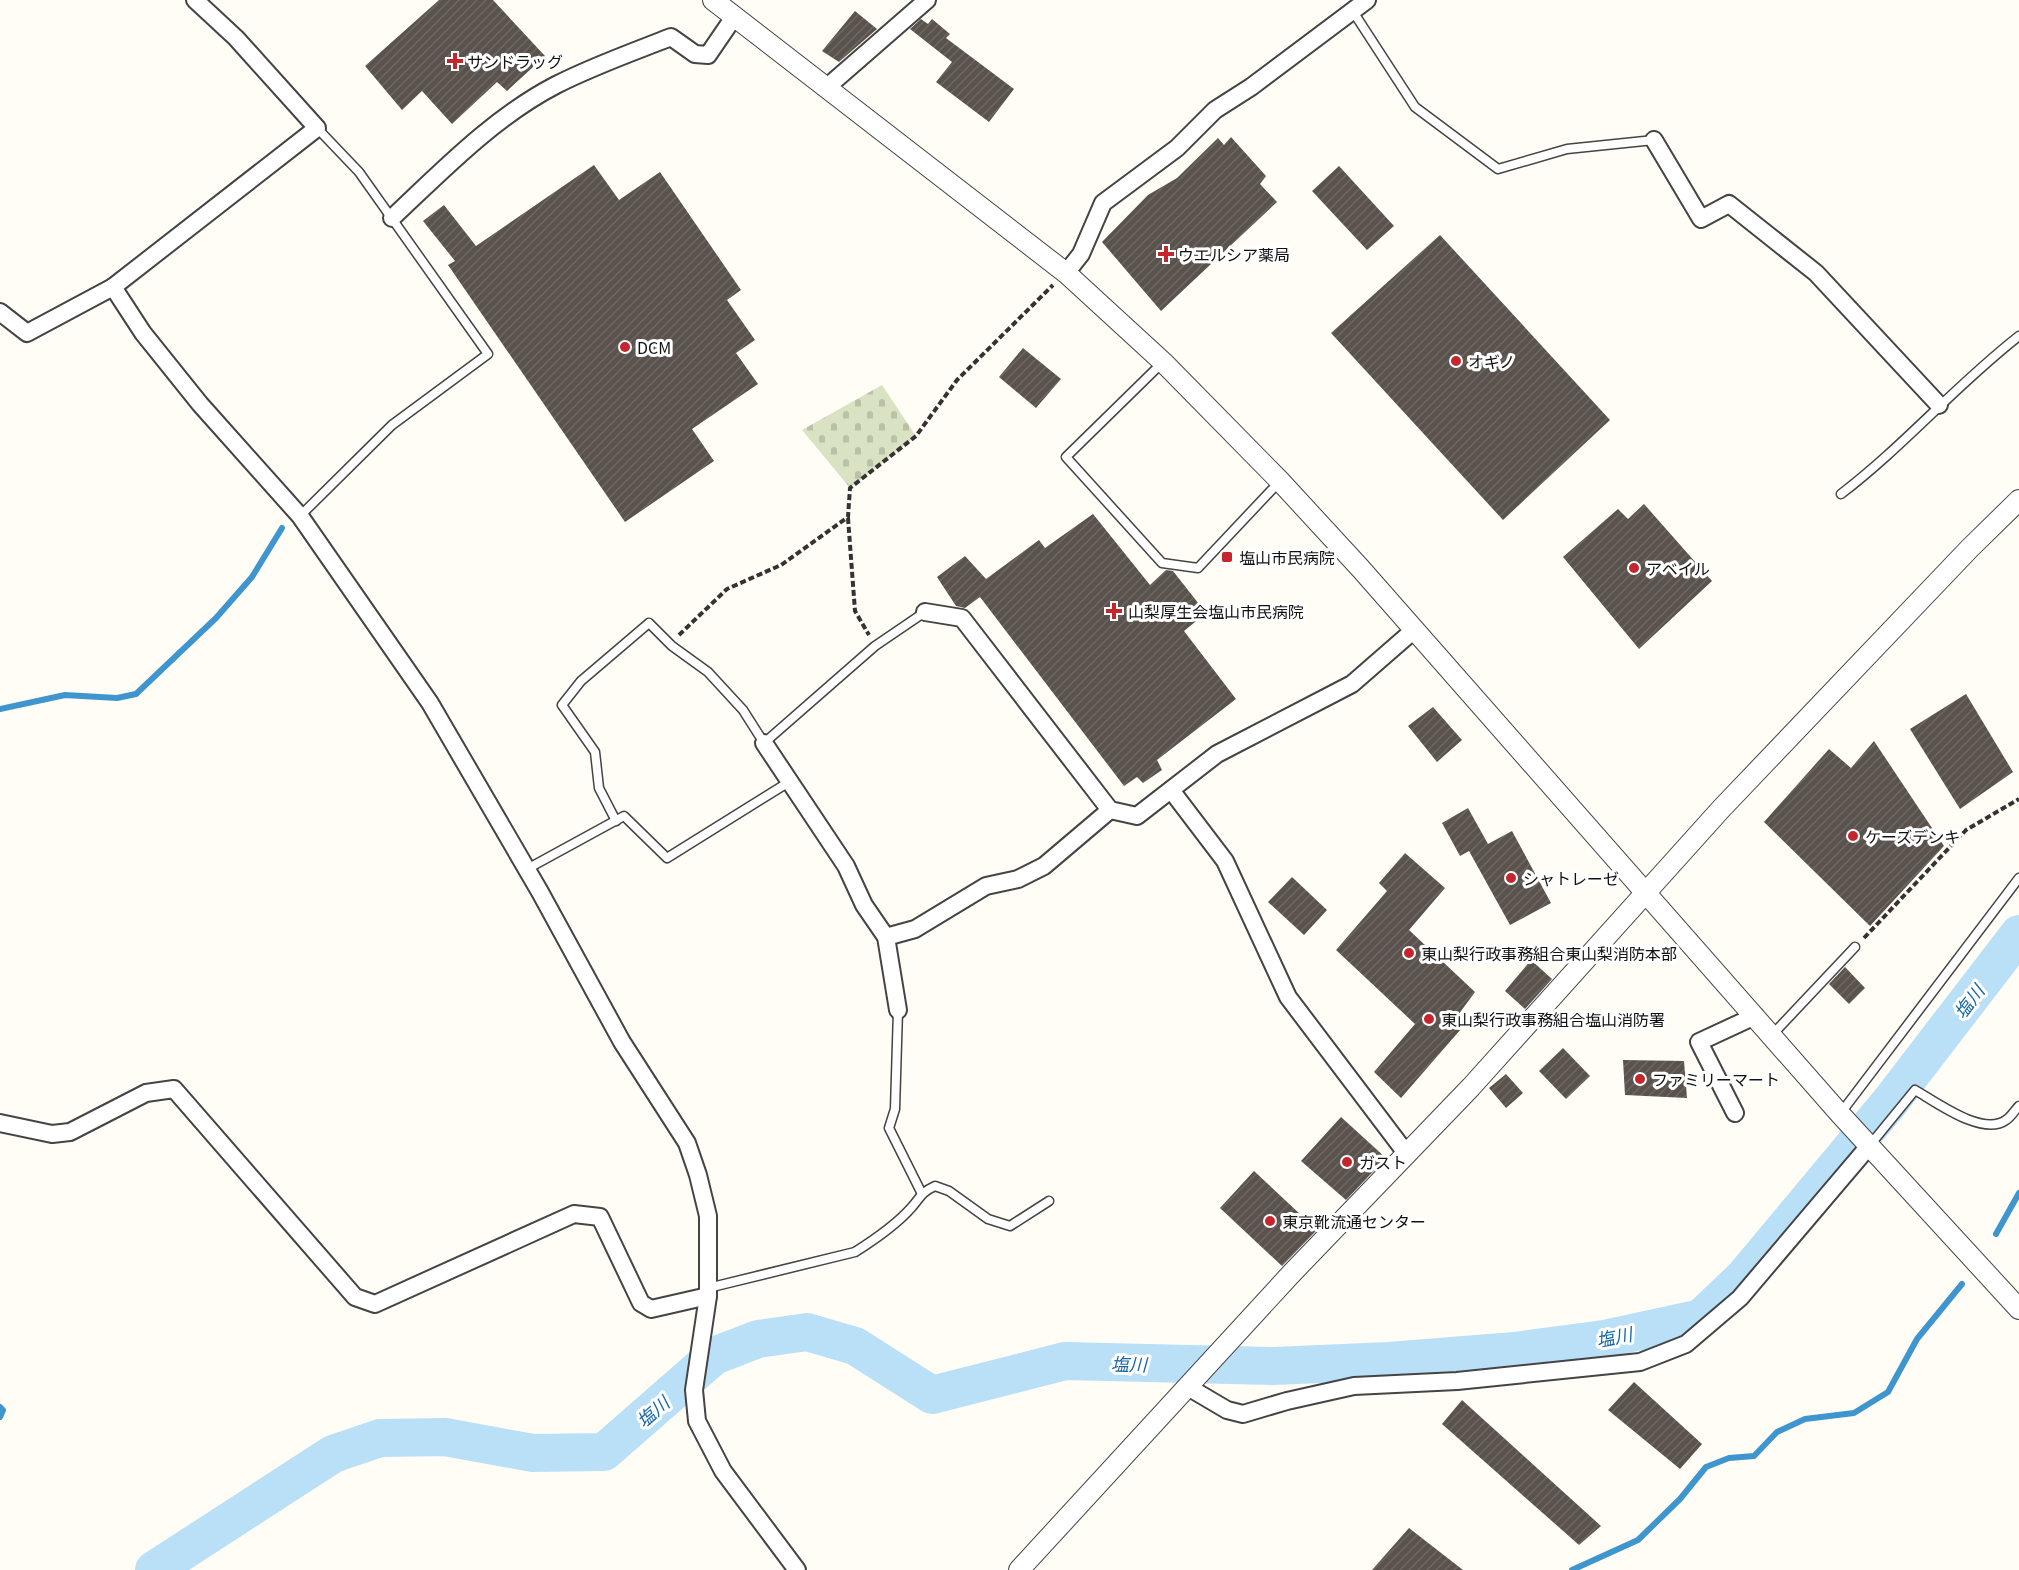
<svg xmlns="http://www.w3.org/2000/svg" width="2019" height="1570" font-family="Georgia,'Noto Sans JP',serif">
<defs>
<pattern id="cemetery-stones" width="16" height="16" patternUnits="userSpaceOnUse" patternTransform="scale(1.5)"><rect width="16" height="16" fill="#d9e3c4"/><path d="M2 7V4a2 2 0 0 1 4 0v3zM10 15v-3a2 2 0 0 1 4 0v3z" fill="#b9c2a7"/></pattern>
<pattern id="building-hatch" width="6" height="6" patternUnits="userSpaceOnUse" patternTransform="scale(1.5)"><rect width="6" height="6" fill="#5a524d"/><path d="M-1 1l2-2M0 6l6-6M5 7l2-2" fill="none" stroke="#6d6662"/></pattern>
</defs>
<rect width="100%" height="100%" fill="#fffdf5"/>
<path fill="url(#cemetery-stones)" d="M 882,385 L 916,436 L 850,488 L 802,430 Z"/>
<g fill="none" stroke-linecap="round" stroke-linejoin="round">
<g stroke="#3f96cf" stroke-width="6">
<path d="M 0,709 L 65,695 L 117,698 L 136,694 L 216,618 L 252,577 L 282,528"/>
<path d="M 1996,1234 L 2019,1193"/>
<path d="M 0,1407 L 3,1410 L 0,1417"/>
<path d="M 1572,1570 L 1638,1540 L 1680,1499 L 1706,1467 L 1729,1458 L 1754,1456 L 1777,1432 L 1805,1419 L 1854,1413 L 1888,1392 L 1917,1339 L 1962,1284"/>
</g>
<path stroke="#b9e0f7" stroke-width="38" d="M 154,1570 L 333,1454 L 380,1438 L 445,1437 L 533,1453 L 604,1452 L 714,1356 L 758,1339 L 807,1332 L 855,1346 L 932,1395 L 1065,1361 L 1274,1366 L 1389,1361 L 1515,1351 L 1604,1339 L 1701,1318 L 1744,1277 L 1890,1102 L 2019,934"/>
</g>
<g fill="url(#building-hatch)">
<path d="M 439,0 L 493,0 L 545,56 L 507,91 L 497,82 L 452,124 L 422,91 L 402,110 L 365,66 Z"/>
<path d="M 855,11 L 877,29 L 839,62 L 822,51 Z"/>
<path d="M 921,19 L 928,24 L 932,19 L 950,34 L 946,38 L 1014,89 L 989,122 L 936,82 L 952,62 L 910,29 Z"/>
<path d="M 1231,137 L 1266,176 L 1260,184 L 1277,202 L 1161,311 L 1102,242 L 1148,195 L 1177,178 L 1218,138 L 1224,145 Z"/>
<path d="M 594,165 L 619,200 L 660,172 L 741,290 L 727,300 L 755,340 L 736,353 L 758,384 L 692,429 L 714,461 L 625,522 L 448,265 L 455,261 L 423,221 L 444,205 L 476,246 Z"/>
<path d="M 1339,166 L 1394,226 L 1367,250 L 1312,191 Z"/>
<path d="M 1440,235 L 1610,420 L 1503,520 L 1331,333 Z"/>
<path d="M 1023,348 L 1061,379 L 1036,408 L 999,377 Z"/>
<path d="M 1644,504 L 1712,581 L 1639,649 L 1563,557 L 1618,509 L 1628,519 Z"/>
<path d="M 1093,514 L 1150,585 L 1166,570 L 1173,571 L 1206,613 L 1184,631 L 1236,699 L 1157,760 L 1162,770 L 1143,783 L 1137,777 L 1124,786 L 980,597 L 965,608 L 956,606 L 937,577 L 965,556 L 986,579 L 1039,540 L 1045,548 Z"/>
<path d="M 1966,694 L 2013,772 L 1960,809 L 1910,729 Z"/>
<path d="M 1433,707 L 1462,740 L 1437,762 L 1408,726 Z"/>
<path d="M 1874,741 L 1944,846 L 1870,926 L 1764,822 L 1829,749 L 1851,768 Z"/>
<path d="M 1468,808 L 1488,844 L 1512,831 L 1551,903 L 1510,925 L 1469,851 L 1460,856 L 1442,823 Z"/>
<path d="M 1405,853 L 1445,888 L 1409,930 L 1475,992 L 1453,1022 L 1461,1029 L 1401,1098 L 1374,1072 L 1415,1024 L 1336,950 L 1387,891 L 1379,883 Z"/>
<path d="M 1292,877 L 1327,910 L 1304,935 L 1268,902 Z"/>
<path d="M 1531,960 L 1552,979 L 1525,1009 L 1505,991 Z"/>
<path d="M 1845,967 L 1865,988 L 1849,1004 L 1829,984 Z"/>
<path d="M 1563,1048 L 1590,1076 L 1566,1099 L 1539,1071 Z"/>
<path d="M 1623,1060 L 1684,1061 L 1687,1098 L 1625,1095 Z"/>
<path d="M 1506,1074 L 1523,1093 L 1506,1108 L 1489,1088 Z"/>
<path d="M 1341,1117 L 1386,1158 L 1346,1200 L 1301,1161 Z"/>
<path d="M 1254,1171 L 1317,1230 L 1282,1266 L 1220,1208 Z"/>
<path d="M 1634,1382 L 1702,1444 L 1680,1469 L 1608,1410 Z"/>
<path d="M 1462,1400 L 1601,1526 L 1579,1545 L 1442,1424 Z"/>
<path d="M 1409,1528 L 1463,1570 L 1372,1570 Z"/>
</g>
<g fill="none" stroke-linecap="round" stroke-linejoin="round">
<g stroke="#444" stroke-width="11">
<g id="service">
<path d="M 1352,10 L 1415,107 L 1498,169 L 1567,149 L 1654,140"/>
<path d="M 1163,362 L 1066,457 L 1162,563 L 1198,568 L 1280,481"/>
<path d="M 1841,494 C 1904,446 1956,385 2019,336"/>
<path d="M 300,516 L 392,425 L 488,354 L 359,172 L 317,128"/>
<path d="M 616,821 L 599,788 L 595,752 L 562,705 L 581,681 L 649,623 L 672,646 L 708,672 L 743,710 L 764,743 L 875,646 L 925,612"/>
<path d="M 527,869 L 624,816 L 667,858 L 789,782"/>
<path d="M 898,1010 L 895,1109 L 889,1128 L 921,1192"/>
<path d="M 1772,1035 L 1855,947"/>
<path d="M 1840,1114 L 2019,878"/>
<path d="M 1870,1145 L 1915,1090 C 1936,1102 1983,1137 2006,1120 C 2011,1117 2015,1110 2019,1106"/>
<path d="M 708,1288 L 855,1252 C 874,1240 896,1225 911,1208 C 921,1197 920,1193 935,1186 L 949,1191 L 988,1219 L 1010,1226 L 1049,1201"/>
</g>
</g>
<g stroke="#444" stroke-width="20">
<g id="minor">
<path d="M 826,88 L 927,0"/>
<path d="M 1654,140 L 1701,219 L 1729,204 L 1816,273 L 1939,405"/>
<path d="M 392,218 C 442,171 494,117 556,85 C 593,66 633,52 671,37 L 695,54 L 708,55 L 734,17"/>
<path d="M 1066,273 L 1081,254 L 1103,203 L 1177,148 L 1215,110 L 1251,87 L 1367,0"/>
<path d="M 113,287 L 143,333 L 200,404 L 300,516 L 430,703 L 540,892 L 622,1042 L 687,1143 L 698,1175 L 708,1216 L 708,1296 L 694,1390 L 697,1421 L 723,1471 L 797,1570"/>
<path d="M 0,312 L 27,333 L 113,287 L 317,128 L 236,38 L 195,0"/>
<path d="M 925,612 L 962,618 L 1110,810 L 1137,816 L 1217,754 L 1352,684 L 1414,630"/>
<path d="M 764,743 L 846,866 L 864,905 L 886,937 L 898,1010"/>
<path d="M 1171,790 L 1225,861 L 1288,997 L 1406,1153"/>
<path d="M 886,937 L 915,929 L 986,886 L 1018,879 L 1044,866 L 1110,810"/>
<path d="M 1735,1113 L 1699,1042 L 1755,1016"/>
<path d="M 0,1123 L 52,1134 L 70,1132 L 146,1093 L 174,1089 L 355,1297 L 375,1304 L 574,1214 L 600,1217 L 641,1303 L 651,1309 L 708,1296"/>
<path d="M 1188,1387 L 1227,1410 L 1243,1414 L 1287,1401 L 1354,1386 L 1457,1381 L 1640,1362 L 1686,1344 L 1740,1298 L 1869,1146"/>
</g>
</g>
<g stroke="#444" stroke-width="22">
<g id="tertiary">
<path d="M 713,0 L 1066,273 L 1163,362 L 1280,481 L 1361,569 L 1840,1114 L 2019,1309"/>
<path d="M 1019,1570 L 1291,1274 L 1471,1087 L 1721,809 L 1970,548 L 2019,500"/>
</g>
</g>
<g stroke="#333" stroke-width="4" stroke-dasharray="6 3" stroke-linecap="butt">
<path d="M 848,518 L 855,611 L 869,635"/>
<path d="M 679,635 L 727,589 L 781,565 L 848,517 L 850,488 L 916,436 L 957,380 L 1053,285"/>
<path d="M 1864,938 L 1966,830 L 2019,799"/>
</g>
<use href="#service" stroke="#fff" stroke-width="8"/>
<use href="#minor" stroke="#fff" stroke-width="16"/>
<use href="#tertiary" stroke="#fff" stroke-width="20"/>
</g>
<g fill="#c4262e" stroke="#fff" stroke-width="2">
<path d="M452 52h6v6h6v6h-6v6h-6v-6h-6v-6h6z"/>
<path d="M1163 245h6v6h6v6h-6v6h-6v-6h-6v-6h6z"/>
<circle cx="625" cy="347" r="6"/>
<circle cx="1456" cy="361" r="6"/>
<rect x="1221" y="551" width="12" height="12" rx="3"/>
<circle cx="1634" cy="568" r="6"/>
<path d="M1111 602h6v6h6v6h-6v6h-6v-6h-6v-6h6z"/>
<circle cx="1853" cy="836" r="6"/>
<circle cx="1511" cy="878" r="6"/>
<circle cx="1409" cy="953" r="6"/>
<circle cx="1429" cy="1019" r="6"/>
<circle cx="1640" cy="1079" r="6"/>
<circle cx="1347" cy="1162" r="6"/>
<circle cx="1270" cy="1221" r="6"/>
</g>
<g text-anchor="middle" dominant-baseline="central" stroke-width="6" stroke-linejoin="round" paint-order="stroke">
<g font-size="16" fill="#111" stroke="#fff" text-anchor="start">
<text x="467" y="61">サンドラッグ</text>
<text x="1178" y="254">ウエルシア薬局</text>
<text x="637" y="347">DCM</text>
<text x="1468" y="361">オギノ</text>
<text x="1239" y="557">塩山市民病院</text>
<text x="1646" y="568">アベイル</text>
<text x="1128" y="611">山梨厚生会塩山市民病院</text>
<text x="1865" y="836">ケーズデンキ</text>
<text x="1523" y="878">シャトレーゼ</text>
<text x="1421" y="953">東山梨行政事務組合東山梨消防本部</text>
<text x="1441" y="1019">東山梨行政事務組合塩山消防署</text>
<text x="1652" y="1079">ファミリーマート</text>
<text x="1359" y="1162">ガスト</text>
<text x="1282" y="1221">東京靴流通センター</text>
</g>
<g font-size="18" font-style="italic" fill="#1768a6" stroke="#fff">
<text transform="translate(1968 1001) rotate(-53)">塩川</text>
<text transform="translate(1614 1336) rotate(-11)">塩川</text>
<text transform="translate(1129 1363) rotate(1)">塩川</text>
<text transform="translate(652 1411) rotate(-41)">塩川</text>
</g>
</g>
</svg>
